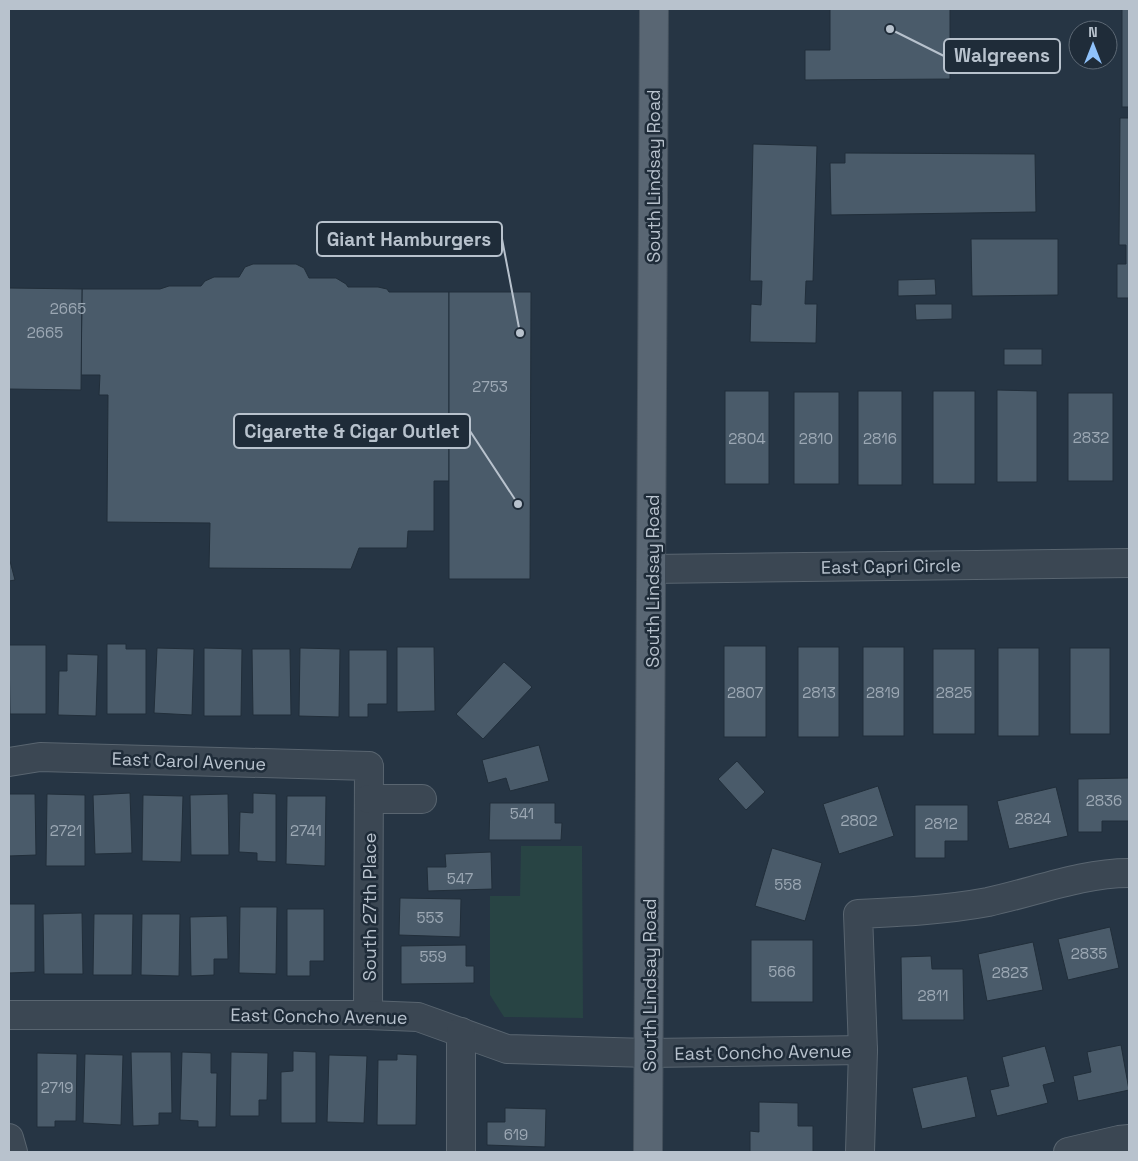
<svg xmlns="http://www.w3.org/2000/svg" width="1138" height="1161" font-family="'Space Grotesk',sans-serif">
<rect width="100%" height="100%" fill="#263544"/>
<path fill="#284444" d="M 521,846 L 582,846 L 583,1018 L 504,1017 L 490,995 L 490,896 L 520,896 Z"/>
<g fill="#4a5b6a" stroke="#212e3a">
<path d="M 830,9 L 950,9 L 950,79 L 805,80 L 805,50 L 830,50 Z"/>
<rect x="1122" y="9" width="7" height="98"/>
<path d="M 1120,118 L 1129,118 L 1129,298 L 1117,298 L 1117,264 L 1126,264 L 1126,245 L 1119,245 Z"/>
<path d="M 753,144 L 817,146 L 813,281 L 806,281 L 805,304 L 817,304 L 816,343 L 750,342 L 751,304 L 761,305 L 762,281 L 750,281 Z"/>
<path d="M 845,153 L 1035,154 L 1036,212 L 831,215 L 830,163 L 845,163 Z"/>
<path d="M 971,239 L 1058,239 L 1058,295 L 972,296 Z"/>
<path d="M 253,264 L 296,264 L 304,268 L 309,278 L 336,278 L 346,284 L 348,287 L 378,287 L 387,289 L 389,292 L 449,292 L 449,481 L 434,481 L 434,531 L 408,531 L 407,548 L 359,548 L 351,569 L 209,568 L 210,523 L 107,522 L 108,395 L 99,395 L 100,375 L 81,375 L 82,289 L 160,289 L 169,286 L 201,286 L 205,281 L 214,277 L 239,277 L 245,267 Z"/>
<path d="M 935,279 L 936,295 L 898,296 L 898,280 Z"/>
<path d="M 9,288 L 82,289 L 81,390 L 9,389 Z"/>
<path d="M 449,292 L 531,292 L 530,579 L 449,579 Z"/>
<path d="M 915,304 L 952,304 L 952,319 L 916,320 Z"/>
<rect x="1004" y="349" width="38" height="16"/>
<path d="M 997,390 L 1037,391 L 1037,482 L 997,482 Z"/>
<rect x="725" y="391" width="44" height="93"/>
<rect x="858" y="391" width="44" height="94"/>
<rect x="933" y="391" width="42" height="93"/>
<rect x="794" y="392" width="45" height="92"/>
<rect x="1068" y="393" width="45" height="88"/>
<path d="M 9,561 L 10,561 L 15,580 L 9,581 Z"/>
<path d="M 107,644 L 126,644 L 126,649 L 146,649 L 146,714 L 107,714 Z"/>
<path d="M 9,645 L 46,645 L 46,714 L 10,714 Z"/>
<rect x="724" y="646" width="42" height="91"/>
<path d="M 397,647 L 434,647 L 435,711 L 397,712 Z"/>
<rect x="798" y="647" width="41" height="90"/>
<rect x="863" y="647" width="41" height="89"/>
<path d="M 157,648 L 194,649 L 192,715 L 154,713 Z"/>
<path d="M 204,648 L 242,649 L 241,716 L 204,716 Z"/>
<path d="M 300,648 L 340,649 L 339,717 L 299,716 Z"/>
<rect x="998" y="648" width="41" height="88"/>
<rect x="1070" y="648" width="40" height="86"/>
<path d="M 252,649 L 290,649 L 291,715 L 253,715 Z"/>
<rect x="933" y="649" width="42" height="85"/>
<path d="M 349,650 L 387,650 L 387,704 L 368,704 L 368,717 L 349,717 Z"/>
<path d="M 67,654 L 98,655 L 96,716 L 58,715 L 59,671 L 67,671 Z"/>
<path d="M 504,662 L 532,687 L 483,739 L 456,714 Z"/>
<path d="M 539,745 L 549,781 L 510,791 L 506,778 L 488,783 L 482,760 Z"/>
<path d="M 737,761 L 765,792 L 746,810 L 718,779 Z"/>
<path d="M 1129,778 L 1129,821 L 1102,821 L 1102,832 L 1078,832 L 1078,779 Z"/>
<path d="M 878,786 L 894,836 L 839,854 L 823,804 Z"/>
<path d="M 1056,787 L 1068,836 L 1009,849 L 997,801 Z"/>
<path d="M 130,793 L 132,853 L 95,854 L 93,795 Z"/>
<path d="M 253,793 L 276,794 L 276,862 L 257,861 L 257,853 L 239,852 L 240,812 L 253,813 Z"/>
<path d="M 9,794 L 35,794 L 36,855 L 9,856 Z"/>
<path d="M 47,794 L 85,795 L 85,866 L 46,866 Z"/>
<path d="M 228,794 L 229,855 L 191,855 L 190,795 Z"/>
<path d="M 143,795 L 183,796 L 181,862 L 142,861 Z"/>
<path d="M 287,796 L 326,796 L 325,866 L 286,864 Z"/>
<path d="M 490,803 L 555,803 L 555,823 L 562,823 L 561,840 L 489,840 Z"/>
<path d="M 915,805 L 968,805 L 968,841 L 945,841 L 945,858 L 915,858 Z"/>
<path d="M 772,848 L 822,863 L 805,921 L 755,906 Z"/>
<path d="M 491,852 L 492,889 L 428,891 L 427,867 L 446,867 L 445,854 Z"/>
<path d="M 400,898 L 461,899 L 460,937 L 399,935 Z"/>
<path d="M 9,904 L 35,904 L 35,972 L 9,973 Z"/>
<path d="M 240,907 L 277,907 L 276,974 L 239,973 Z"/>
<path d="M 287,909 L 324,909 L 324,961 L 310,961 L 310,976 L 287,976 Z"/>
<path d="M 82,913 L 83,974 L 44,974 L 43,914 Z"/>
<path d="M 94,914 L 133,914 L 132,975 L 93,975 Z"/>
<path d="M 142,914 L 180,914 L 179,976 L 141,975 Z"/>
<path d="M 227,916 L 228,959 L 214,959 L 214,975 L 191,976 L 190,917 Z"/>
<path d="M 1110,927 L 1119,968 L 1068,980 L 1058,939 Z"/>
<rect x="751" y="940" width="62" height="62"/>
<path d="M 1033,942 L 1043,990 L 987,1001 L 978,954 Z"/>
<path d="M 466,945 L 466,966 L 474,966 L 474,983 L 401,984 L 401,946 Z"/>
<path d="M 931,956 L 932,969 L 963,969 L 964,1020 L 902,1020 L 901,957 Z"/>
<path d="M 1121,1045 L 1129,1090 L 1078,1101 L 1073,1076 L 1091,1072 L 1087,1052 Z"/>
<path d="M 1045,1046 L 1055,1082 L 1043,1085 L 1048,1103 L 997,1116 L 990,1090 L 1009,1086 L 1002,1057 Z"/>
<path d="M 293,1051 L 316,1052 L 316,1123 L 281,1123 L 281,1072 L 293,1071 Z"/>
<path d="M 131,1052 L 171,1052 L 172,1113 L 159,1113 L 159,1125 L 133,1126 Z"/>
<path d="M 182,1052 L 211,1053 L 211,1073 L 217,1073 L 216,1127 L 198,1127 L 198,1121 L 180,1120 Z"/>
<path d="M 231,1052 L 268,1053 L 267,1100 L 259,1100 L 259,1116 L 230,1116 Z"/>
<path d="M 37,1053 L 77,1054 L 76,1121 L 55,1121 L 55,1127 L 37,1127 Z"/>
<path d="M 85,1054 L 123,1055 L 121,1125 L 83,1123 Z"/>
<path d="M 397,1054 L 417,1055 L 416,1125 L 377,1125 L 378,1060 L 397,1060 Z"/>
<path d="M 329,1055 L 367,1056 L 364,1123 L 327,1122 Z"/>
<path d="M 967,1076 L 976,1117 L 922,1129 L 912,1088 Z"/>
<path d="M 759,1102 L 798,1103 L 798,1126 L 813,1126 L 813,1152 L 750,1152 L 750,1131 L 759,1132 Z"/>
<path d="M 505,1108 L 546,1109 L 545,1147 L 487,1145 L 487,1122 L 505,1122 Z"/>
</g>
<g fill="none" stroke-linecap="round" stroke-linejoin="round">
<g stroke="#596570" stroke-width="30">
<g id="minor">
<path d="M 652,569 L 1129,563"/>
<path d="M 9,762 L 40,757 L 369,766 L 368,1015"/>
<path d="M 369,799 L 422,799"/>
<path d="M 9,1015 L 368,1015 L 418,1017 L 507,1049 L 648,1053 L 863,1050"/>
<path d="M 461,1032 L 461,1152"/>
<path d="M 9,1138 L 13,1152"/>
<path d="M 860,1152 L 863,1050 L 858,914 C 902,912 945,910 988,902 C 1035,892 1081,873 1129,873"/>
<path d="M 1068,1152 L 1119,1140 L 1129,1139"/>
</g>
</g>
<g stroke="#44505c" stroke-width="30">
<path id="major" d="M 648,1152 L 654,9"/>
</g>
<use href="#minor" stroke="#3b4753" stroke-width="28"/>
<use href="#major" stroke="#596673" stroke-width="28"/>
</g>
<g text-anchor="middle" dominant-baseline="central" stroke-width="5" stroke-linejoin="round" paint-order="stroke">
<g font-size="15" fill="#9ca8b4">
<text x="68" y="308">2665</text>
<text x="45" y="332">2665</text>
<text x="490" y="386">2753</text>
<text x="1091" y="437">2832</text>
<text x="747" y="438">2804</text>
<text x="816" y="438">2810</text>
<text x="880" y="438">2816</text>
<text x="745" y="692">2807</text>
<text x="819" y="692">2813</text>
<text x="883" y="692">2819</text>
<text x="954" y="692">2825</text>
<text x="1104" y="800">2836</text>
<text x="522" y="813">541</text>
<text x="1033" y="818">2824</text>
<text x="859" y="820">2802</text>
<text x="941" y="823">2812</text>
<text x="66" y="830">2721</text>
<text x="306" y="830">2741</text>
<text x="460" y="878">547</text>
<text x="788" y="884">558</text>
<text x="430" y="917">553</text>
<text x="1089" y="953">2835</text>
<text x="433" y="956">559</text>
<text x="782" y="971">566</text>
<text x="1010" y="972">2823</text>
<text x="933" y="995">2811</text>
<text x="57" y="1087">2719</text>
<text x="516" y="1134">619</text>
</g>
<g font-size="18" fill="#b8c2cd" stroke="#1f2c39">
<text transform="translate(653 176) rotate(-90)">South Lindsay Road</text>
<text transform="translate(891 566) rotate(-1)">East Capri Circle</text>
<text transform="translate(652 581) rotate(-90)">South Lindsay Road</text>
<text transform="translate(189 761) rotate(2)">East Carol Avenue</text>
<text transform="translate(369 907) rotate(-90)">South 27th Place</text>
<text transform="translate(649 985) rotate(-90)">South Lindsay Road</text>
<text transform="translate(319 1016) rotate(1)">East Concho Avenue</text>
<text transform="translate(763 1052) rotate(-1)">East Concho Avenue</text>
</g>
</g>
<path fill="none" stroke="#b8c2cd" stroke-width="2" d="M890 29L944 56M520 333L502 239M518 504L470 431"/>
<g fill="#b8c2cd" stroke="#1f2c39" stroke-width="2">
<circle cx="890" cy="29" r="5"/>
<circle cx="520" cy="333" r="5"/>
<circle cx="518" cy="504" r="5"/>
</g>
<g fill="#1f2c39" stroke="#b8c2cd" stroke-width="2">
<rect x="944" y="39" width="116" height="34" rx="5"/>
<rect x="317" y="222" width="185" height="34" rx="5"/>
<rect x="234" y="414" width="236" height="34" rx="5"/>
</g>
<g font-size="19" text-anchor="middle" font-weight="bold" fill="#b8c2cd">
<text x="1002" y="62">Walgreens</text>
<text x="409" y="246">Giant Hamburgers</text>
<text x="352" y="438">Cigarette &amp; Cigar Outlet</text>
</g>
<rect width="1138" height="1161" fill="none" stroke="#b8c2cd" stroke-width="20"/>
<g transform="translate(1093 45)"><circle r="24" fill="#1f2c39" stroke="#5c6874"/>
<path d="M0-4L9 19L0 12L-9 19Z" fill="#8fc2fb"/>
<text y="-8" font-size="14" font-weight="bold" text-anchor="middle" fill="#b8c2cd">N</text>
</g>
</svg>
